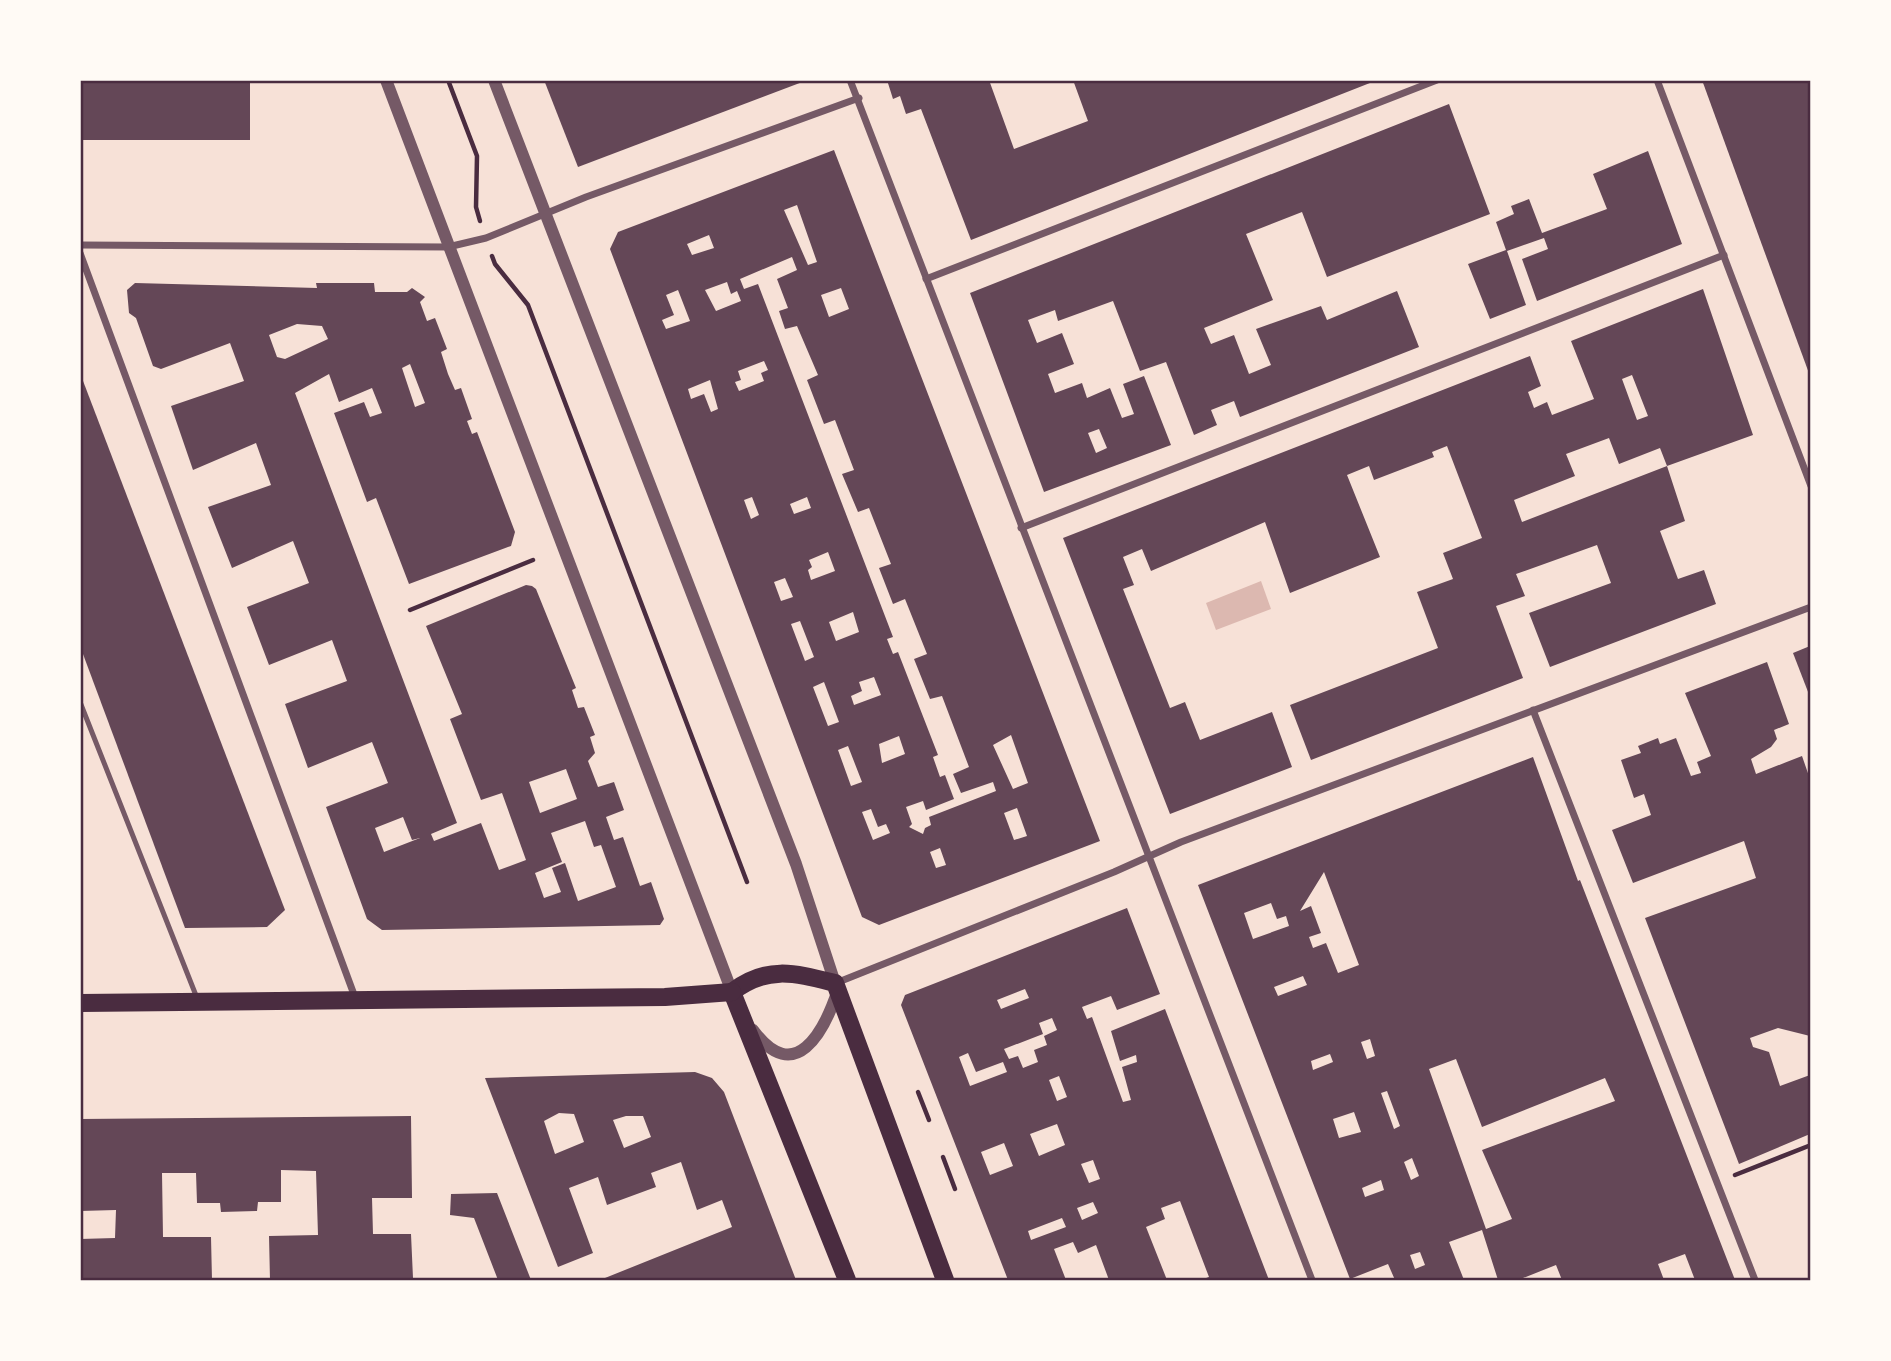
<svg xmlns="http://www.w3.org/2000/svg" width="1891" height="1361" font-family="'Sofia Sans Condensed',sans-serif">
<rect width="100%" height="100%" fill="#f7e1d7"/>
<path fill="#dcb8b0" d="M 1261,581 L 1271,609 L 1216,630 L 1206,603 Z"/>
<g fill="#644757" fill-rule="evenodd">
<rect x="80" y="80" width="170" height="60"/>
<path d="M 544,80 L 805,80 L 805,81 L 578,167 Z"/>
<path d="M 887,80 L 989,80 L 1014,149 L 1088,121 L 1073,80 L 1375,81 L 971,240 L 921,109 L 906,114 L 900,96 L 893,99 Z"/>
<path d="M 1702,80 L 1810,80 L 1810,376 L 1762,245 Z"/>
<path d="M 1449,104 L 1490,214 L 1327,277 L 1302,212 L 1246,234 L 1273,300 L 1204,328 L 1211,344 L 1234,335 L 1249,374 L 1271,365 L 1256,329 L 1321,306 L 1327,320 L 1397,291 L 1419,347 L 1240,417 L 1234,401 L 1211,410 L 1217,425 L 1194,435 L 1166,362 L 1140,371 L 1113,301 L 1058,321 L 1055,310 L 1028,320 L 1037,343 L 1062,333 L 1074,364 L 1048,374 L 1055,393 L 1082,383 L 1087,398 L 1110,388 L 1122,418 L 1134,414 L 1123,384 L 1144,376 L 1171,445 L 1044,492 L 970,293 ZM 1099,429 L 1107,448 L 1096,453 L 1088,433 Z"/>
<path d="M 834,150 L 1100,841 L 879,925 L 862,917 L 610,249 L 618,232 ZM 797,205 L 817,262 L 808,265 L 784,210 ZM 709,235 L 714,248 L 692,255 L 687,244 ZM 792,257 L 797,270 L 777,279 L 788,308 L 779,311 L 785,329 L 797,326 L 818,375 L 807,380 L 824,424 L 835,420 L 854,470 L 842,474 L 858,512 L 869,508 L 891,564 L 879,568 L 893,604 L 905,599 L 927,654 L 914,659 L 930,699 L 942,696 L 969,767 L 953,774 L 961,793 L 993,782 L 996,791 L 929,817 L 931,825 L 925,828 L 923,834 L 909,827 L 912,824 L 906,807 L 923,801 L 926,810 L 954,799 L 945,775 L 940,777 L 933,757 L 938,755 L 898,652 L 893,654 L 887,639 L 893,637 L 758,284 L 744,289 L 740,279 ZM 727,282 L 731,294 L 737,291 L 741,301 L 716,311 L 705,290 ZM 841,288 L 849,309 L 829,317 L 821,295 ZM 678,290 L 690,321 L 666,329 L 662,320 L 674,315 L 666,295 ZM 764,361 L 768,370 L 761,373 L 764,381 L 739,391 L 735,382 L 741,380 L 738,371 ZM 710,380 L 718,409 L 711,412 L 704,394 L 691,399 L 688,389 ZM 752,497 L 759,515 L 751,519 L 744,500 ZM 807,497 L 811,508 L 794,514 L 790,504 ZM 828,552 L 835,571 L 811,580 L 808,570 L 812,567 L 809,560 ZM 785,578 L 793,597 L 781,601 L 774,582 ZM 853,612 L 859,632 L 836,641 L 829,622 ZM 800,621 L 814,657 L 805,661 L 791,624 ZM 874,677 L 881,695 L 854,705 L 851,696 L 862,691 L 859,682 ZM 824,682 L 839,722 L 828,726 L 813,687 ZM 1011,735 L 1028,783 L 1013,789 L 993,745 ZM 899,736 L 905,754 L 882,763 L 879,744 ZM 848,746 L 862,782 L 851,786 L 838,750 ZM 1017,808 L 1027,836 L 1014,840 L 1004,813 ZM 871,809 L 878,827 L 886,824 L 890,833 L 873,840 L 862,812 ZM 940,848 L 946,865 L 936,868 L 930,852 Z"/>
<path d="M 1648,151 L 1682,244 L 1537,301 L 1522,259 L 1548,249 L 1544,238 L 1507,251 L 1526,305 L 1490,319 L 1468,264 L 1506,250 L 1496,222 L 1514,214 L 1511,206 L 1529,199 L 1542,233 L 1607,209 L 1593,174 Z"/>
<path d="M 135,283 L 317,288 L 316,283 L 374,283 L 375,292 L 407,292 L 412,288 L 425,297 L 420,302 L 427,321 L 435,318 L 447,349 L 441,352 L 448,374 L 455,390 L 461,388 L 472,419 L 467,421 L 472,434 L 477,432 L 515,532 L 511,546 L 409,584 L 376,498 L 367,502 L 334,413 L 364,402 L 370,417 L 382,413 L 372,388 L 339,402 L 329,374 L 295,393 L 457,823 L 431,834 L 434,841 L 481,823 L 499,870 L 526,860 L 502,793 L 481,800 L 450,719 L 462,714 L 426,626 L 526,585 L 532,586 L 536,589 L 576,688 L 572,690 L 578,708 L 584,707 L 595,735 L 590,737 L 595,753 L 588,761 L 598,787 L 614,782 L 624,810 L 606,817 L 614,840 L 623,837 L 640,886 L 651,882 L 664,919 L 660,925 L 382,930 L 367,919 L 326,807 L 388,783 L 372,742 L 308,768 L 285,704 L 347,681 L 332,640 L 269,665 L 247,607 L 309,583 L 293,541 L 232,568 L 208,507 L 271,485 L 256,443 L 193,470 L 171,406 L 244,381 L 230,343 L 161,369 L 153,366 L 136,318 L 129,313 L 127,290 ZM 297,324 L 322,326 L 328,339 L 285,359 L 277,357 L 269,335 ZM 410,364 L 425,403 L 415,407 L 402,368 ZM 566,769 L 577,799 L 540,813 L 529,782 ZM 403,817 L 412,840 L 420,838 L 384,852 L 375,828 ZM 585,821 L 594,847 L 601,845 L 616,887 L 578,901 L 565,863 L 552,868 L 561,892 L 544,898 L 535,873 L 562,862 L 551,833 Z"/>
<path d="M 1703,289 L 1753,435 L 1667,466 L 1660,448 L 1619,464 L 1609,438 L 1566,454 L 1575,476 L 1514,500 L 1522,522 L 1667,466 L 1685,521 L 1660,531 L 1678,579 L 1704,570 L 1716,604 L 1550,667 L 1529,613 L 1611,583 L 1597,545 L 1516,574 L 1525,596 L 1496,606 L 1523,678 L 1311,760 L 1290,705 L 1438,648 L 1417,592 L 1453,579 L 1443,553 L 1482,538 L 1447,446 L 1432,452 L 1434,457 L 1374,480 L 1369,466 L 1347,475 L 1380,557 L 1290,593 L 1265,522 L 1151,571 L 1142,549 L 1123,557 L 1134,585 L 1123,589 L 1170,708 L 1185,702 L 1200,740 L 1272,712 L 1292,767 L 1170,814 L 1063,538 L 1530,356 L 1541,386 L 1528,392 L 1534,408 L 1547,402 L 1552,415 L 1594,399 L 1571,341 ZM 1632,375 L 1648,416 L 1637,420 L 1622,379 Z"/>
<path d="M 80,373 L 285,910 L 267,927 L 185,928 L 80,646 Z"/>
<path d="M 1810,646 L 1810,697 L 1793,653 Z"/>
<path d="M 1767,662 L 1789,724 L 1774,730 L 1777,739 L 1771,747 L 1751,759 L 1756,774 L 1802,756 L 1810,779 L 1810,1036 L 1778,1028 L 1750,1038 L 1753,1047 L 1769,1052 L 1780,1086 L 1810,1075 L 1810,1134 L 1739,1164 L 1645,918 L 1756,878 L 1744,841 L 1633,883 L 1612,830 L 1651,815 L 1644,794 L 1634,798 L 1621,760 L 1641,753 L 1638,746 L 1658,738 L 1660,744 L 1676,738 L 1691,776 L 1701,773 L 1697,762 L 1711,756 L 1685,693 Z"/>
<path d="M 1533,757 L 1578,881 L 1580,880 L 1735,1280 L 1695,1280 L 1685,1254 L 1658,1264 L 1664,1280 L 1562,1280 L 1556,1265 L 1518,1280 L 1498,1280 L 1482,1230 L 1449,1242 L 1464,1280 L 1395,1280 L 1388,1264 L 1350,1279 L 1198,885 ZM 1324,872 L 1359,965 L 1338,973 L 1326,943 L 1313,948 L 1309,937 L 1321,933 L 1311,906 L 1300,911 ZM 1271,903 L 1277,919 L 1286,916 L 1289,926 L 1253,939 L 1244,913 ZM 1303,976 L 1307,985 L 1278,996 L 1274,987 ZM 1370,1039 L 1375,1056 L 1367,1059 L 1361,1042 ZM 1330,1054 L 1333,1062 L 1313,1070 L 1311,1061 ZM 1456,1059 L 1482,1127 L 1605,1078 L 1615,1101 L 1482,1150 L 1512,1219 L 1486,1229 L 1429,1069 ZM 1387,1091 L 1400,1126 L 1394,1129 L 1381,1093 ZM 1354,1112 L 1361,1132 L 1339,1138 L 1333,1119 ZM 1412,1158 L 1419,1176 L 1411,1180 L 1404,1162 ZM 1381,1180 L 1384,1190 L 1365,1197 L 1362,1188 ZM 1420,1252 L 1425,1265 L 1415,1269 L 1410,1255 Z"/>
<path d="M 1127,908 L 1160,994 L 1117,1010 L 1111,996 L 1082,1007 L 1087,1019 L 1092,1017 L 1123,1102 L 1131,1100 L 1122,1067 L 1137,1062 L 1136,1055 L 1120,1061 L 1111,1031 L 1165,1009 L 1269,1280 L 1200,1280 L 1209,1277 L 1180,1201 L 1161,1208 L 1165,1219 L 1146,1227 L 1167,1280 L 1109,1280 L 1096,1245 L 1078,1253 L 1073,1242 L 1054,1249 L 1066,1280 L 1008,1280 L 901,1005 L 905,995 ZM 1025,989 L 1029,998 L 1001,1009 L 997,1000 ZM 1052,1018 L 1057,1030 L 1044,1036 L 1047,1045 L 1034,1050 L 1038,1062 L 1023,1068 L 1018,1056 L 1009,1059 L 1004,1049 L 1043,1034 L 1039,1023 ZM 968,1053 L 976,1072 L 1003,1062 L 1007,1072 L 970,1086 L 959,1057 ZM 1059,1076 L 1067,1097 L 1057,1101 L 1049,1080 ZM 1057,1124 L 1065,1145 L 1039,1156 L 1030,1134 ZM 1004,1143 L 1013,1166 L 990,1175 L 981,1152 ZM 1093,1160 L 1100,1179 L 1089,1183 L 1081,1164 ZM 1093,1202 L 1098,1213 L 1082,1220 L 1077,1208 ZM 1062,1218 L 1066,1227 L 1031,1240 L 1028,1231 Z"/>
<path d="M 695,1072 L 712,1078 L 724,1092 L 796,1280 L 753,1280 L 752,1278 L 745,1280 L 600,1280 L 732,1227 L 722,1200 L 697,1210 L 681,1162 L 651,1173 L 656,1187 L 607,1205 L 598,1177 L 569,1188 L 593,1253 L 558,1267 L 485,1078 ZM 559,1113 L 574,1114 L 584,1142 L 555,1154 L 544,1121 ZM 626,1116 L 643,1116 L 651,1137 L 624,1148 L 613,1120 Z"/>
<path d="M 411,1116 L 412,1198 L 372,1198 L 373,1234 L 411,1234 L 413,1278 L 270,1280 L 269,1236 L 318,1235 L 316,1171 L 281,1170 L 281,1202 L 258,1202 L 257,1211 L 221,1212 L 220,1203 L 197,1203 L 196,1173 L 162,1173 L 163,1237 L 211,1237 L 212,1280 L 80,1280 L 80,1239 L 115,1238 L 116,1210 L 80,1211 L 80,1119 Z"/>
<path d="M 497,1193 L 531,1280 L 498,1280 L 474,1218 L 450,1215 L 451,1194 Z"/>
</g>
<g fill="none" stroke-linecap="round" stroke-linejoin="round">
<g stroke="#4a2c40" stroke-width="4.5">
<path d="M 448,80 L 477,156 L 476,207 L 480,221"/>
<path d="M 492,256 L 495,264 L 528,305 L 747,882"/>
<path d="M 410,610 L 533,560"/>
<path d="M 918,1092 L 929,1120"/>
<path d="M 943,1157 L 955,1189"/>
<path d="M 1735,1175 L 1811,1145"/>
</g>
<path stroke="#755966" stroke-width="5" d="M 80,702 L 197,998"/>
<g stroke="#755966" stroke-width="7">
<path d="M 850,80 L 1312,1280"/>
<path d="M 1657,80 L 1811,486"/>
<path d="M 80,245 L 448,247 L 486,238 L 586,197 L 859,98"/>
<path d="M 80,253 L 356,1000"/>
<path d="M 926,279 L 1437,80"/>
<path d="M 1021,528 L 1724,255"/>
<path d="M 1533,710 L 1755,1280"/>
<path d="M 836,983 L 1114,872 L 1181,842 L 1811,607"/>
</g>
<g stroke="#755966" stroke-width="12">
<path d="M 386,80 L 732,992"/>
<path d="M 494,80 L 796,864 L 835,983"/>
<path d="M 753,1030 C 795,1087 824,1032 838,990"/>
</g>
<g stroke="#4a2c40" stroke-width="18">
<path d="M 732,992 C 767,965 795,973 835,983 L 945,1280"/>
<path d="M 732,992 L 847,1280"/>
<path d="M 80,1003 L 665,997 L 732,992"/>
</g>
</g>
<rect width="1891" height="1361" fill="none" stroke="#fffaf5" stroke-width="164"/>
<rect x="82" y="82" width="1727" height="1197" fill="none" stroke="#4a2c40" stroke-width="2.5"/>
</svg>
